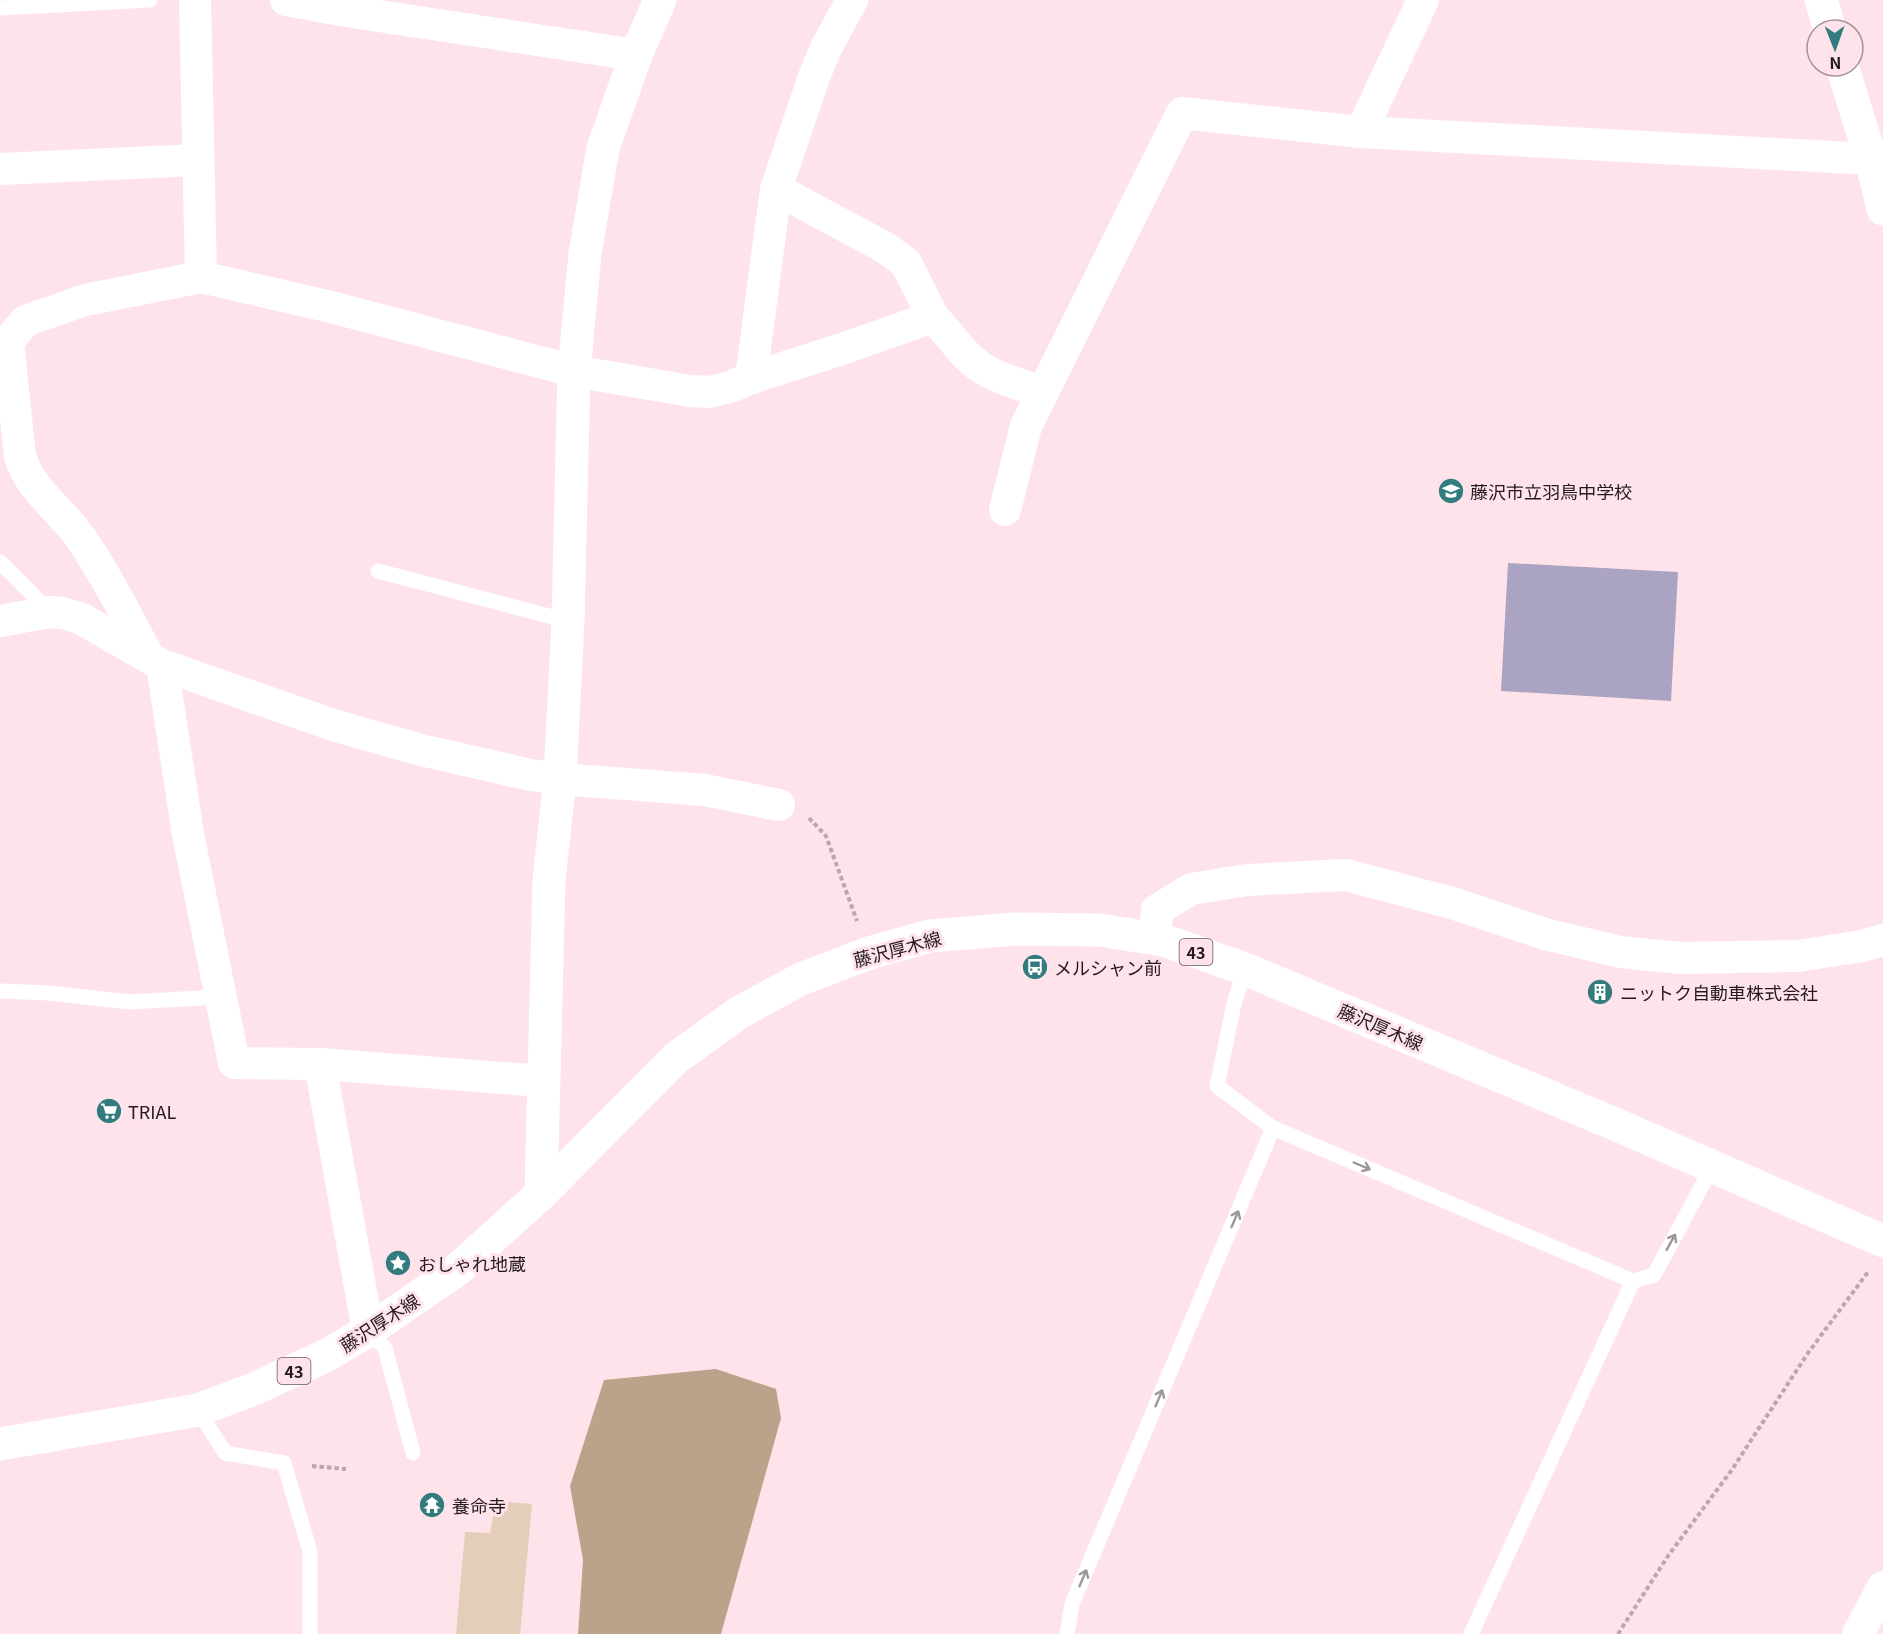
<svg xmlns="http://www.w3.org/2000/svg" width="1883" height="1634" font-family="Georgia,'Noto Sans JP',serif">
<rect width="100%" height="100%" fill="#ffe3ea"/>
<path fill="#e4ceb9" d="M 496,1501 L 532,1504 L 520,1634 L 456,1634 L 465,1532 L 490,1533 Z"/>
<path fill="#bba28a" d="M 716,1369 L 776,1389 L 781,1418 L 721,1634 L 578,1634 L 583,1560 L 570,1486 L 604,1380 Z"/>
<path fill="#aba3c2" d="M 1508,563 L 1678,572 L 1671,701 L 1501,691 Z"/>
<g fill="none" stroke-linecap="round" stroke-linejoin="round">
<g stroke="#bda7ac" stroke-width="4" stroke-dasharray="4.5 3" stroke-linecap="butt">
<path d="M 809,818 L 826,836 L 857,921"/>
<path d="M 312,1466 L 346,1469"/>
<path d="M 1618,1634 L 1668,1556 L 1731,1471 L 1808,1353 L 1868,1272"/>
</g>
<g stroke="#fff" stroke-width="15">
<path d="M 0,8 L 150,0"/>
<path d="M 0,562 L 50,612"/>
<path d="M 378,571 L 568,621"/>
<path d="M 1245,969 L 1234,1004 L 1217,1086 L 1273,1128"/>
<path d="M 0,991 L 49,993 L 129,1002 L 219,997"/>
<path d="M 1633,1281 L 1654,1275 L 1712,1167"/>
<path d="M 368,1331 L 385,1348 L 413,1453"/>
<path d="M 198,1410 L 225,1453 L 284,1463 L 310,1552 L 310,1634"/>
<path d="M 1067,1634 L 1072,1604 L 1273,1128 L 1633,1281 L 1471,1634"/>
</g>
<g stroke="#fff" stroke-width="32">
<path d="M 195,0 L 201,277"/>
<path d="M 286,0 L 346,11 L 636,55"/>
<path d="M 1361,132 L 1423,0"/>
<path d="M 0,169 L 198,160"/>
<path d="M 776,189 L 884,247 L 906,263 L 933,317"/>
<path d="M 751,378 L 776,189 L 814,77 L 825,50 L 852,0"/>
<path d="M 1005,510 L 1026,426 L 1182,113 L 1361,132 L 1871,159"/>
<path d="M 0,621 L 50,612 L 63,613 L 80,618 L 162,665 L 336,726 L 421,750 L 531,775 L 560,779 L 705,790 L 779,805"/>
<path d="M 148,656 C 127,617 107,576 82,540 C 63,511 30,491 20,456 L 8,342 L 25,321 L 85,300 L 201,277 L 331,307 L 574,371 L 690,391 L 709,392 L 730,387 L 751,378 L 839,350 L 933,317 C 950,333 962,356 982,368 C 1000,380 1023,385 1043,392"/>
<path d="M 162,665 L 188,834 L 234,1063 L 320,1064 L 543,1081"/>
<path d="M 1155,937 L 1157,910 L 1191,889 L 1247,880 L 1346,875 L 1452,903 L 1545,934 L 1620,952 L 1680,958 L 1798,956 L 1862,946 L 1883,940"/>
<path d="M 320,1064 L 368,1331"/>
<path d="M 1858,1634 L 1883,1587"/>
</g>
<g stroke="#fff" stroke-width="33">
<path d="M 1821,0 L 1830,30"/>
<path d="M 1842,66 L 1871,159 L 1883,209"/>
<path d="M 541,1194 L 549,880 L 560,779 L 568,621 L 574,371 L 585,254 L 603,148 L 636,55 L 660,0"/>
</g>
<path stroke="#fff" stroke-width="33" d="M 0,1444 L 198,1410 L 254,1389 L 327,1355 L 368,1331 L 457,1270 L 541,1194 L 676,1058 L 740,1012 L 801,979 L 869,953 L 930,936 L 1015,929 L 1099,930 L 1163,940 L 1245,969 L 1617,1125 L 1883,1241"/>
</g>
<defs><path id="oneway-shaft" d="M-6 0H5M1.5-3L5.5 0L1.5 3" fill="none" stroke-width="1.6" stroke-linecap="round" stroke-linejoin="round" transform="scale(1.5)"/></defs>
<g stroke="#9c9899">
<use href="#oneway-shaft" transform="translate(1362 1166) rotate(23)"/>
<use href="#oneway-shaft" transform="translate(1235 1219) rotate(-67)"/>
<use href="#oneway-shaft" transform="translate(1671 1242) rotate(-61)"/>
<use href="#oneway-shaft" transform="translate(1159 1398) rotate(-67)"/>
<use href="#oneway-shaft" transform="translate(1083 1578) rotate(-67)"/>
</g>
<defs>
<g id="school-disc" transform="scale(1.35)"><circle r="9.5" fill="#327b7e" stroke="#ffe3ea"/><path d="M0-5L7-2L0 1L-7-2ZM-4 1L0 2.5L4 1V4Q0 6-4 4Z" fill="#fff"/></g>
<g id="bus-disc" transform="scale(1.35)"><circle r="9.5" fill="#327b7e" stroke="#ffe3ea"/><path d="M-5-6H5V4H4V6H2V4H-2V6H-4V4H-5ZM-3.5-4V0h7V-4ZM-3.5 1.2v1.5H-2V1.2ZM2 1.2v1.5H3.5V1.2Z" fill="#fff"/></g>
<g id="building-disc" transform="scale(1.35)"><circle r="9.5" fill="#327b7e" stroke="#ffe3ea"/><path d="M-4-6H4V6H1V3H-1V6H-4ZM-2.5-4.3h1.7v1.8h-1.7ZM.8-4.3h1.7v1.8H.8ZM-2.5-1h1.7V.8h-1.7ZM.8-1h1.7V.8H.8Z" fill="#fff"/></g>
<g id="supermarket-disc" transform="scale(1.35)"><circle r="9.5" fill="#327b7e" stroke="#ffe3ea"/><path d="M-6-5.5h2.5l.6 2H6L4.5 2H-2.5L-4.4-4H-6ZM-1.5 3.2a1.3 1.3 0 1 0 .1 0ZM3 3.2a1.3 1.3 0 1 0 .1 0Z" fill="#fff"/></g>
<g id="sight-disc" transform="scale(1.35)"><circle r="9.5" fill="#327b7e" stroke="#ffe3ea"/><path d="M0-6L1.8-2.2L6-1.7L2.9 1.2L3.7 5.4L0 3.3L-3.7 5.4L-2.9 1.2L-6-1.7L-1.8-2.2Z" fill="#fff"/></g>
<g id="temple-disc" transform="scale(1.35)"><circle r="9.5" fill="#327b7e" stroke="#ffe3ea"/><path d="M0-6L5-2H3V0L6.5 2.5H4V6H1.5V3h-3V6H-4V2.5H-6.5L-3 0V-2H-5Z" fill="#fff"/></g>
</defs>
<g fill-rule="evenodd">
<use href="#school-disc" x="1451" y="491"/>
<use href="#bus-disc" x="1035" y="967"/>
<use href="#building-disc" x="1600" y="992"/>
<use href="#supermarket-disc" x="109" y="1111"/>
<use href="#sight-disc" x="398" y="1263"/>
<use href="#temple-disc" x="432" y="1505"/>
</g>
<g text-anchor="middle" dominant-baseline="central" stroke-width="6" stroke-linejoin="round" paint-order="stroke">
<g fill="#ffe3ea" stroke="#65565a" stroke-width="1.5">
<rect x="1179.5" y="939" width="33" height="26" rx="4.5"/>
<rect x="277.5" y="1358" width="33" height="26" rx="4.5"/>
</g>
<g font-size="16" font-weight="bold" fill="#231a1c">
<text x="1196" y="952">43</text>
<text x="294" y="1371">43</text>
</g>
<g font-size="18" fill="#231a1c" stroke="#ffe3ea" text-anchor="start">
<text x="1470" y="491">藤沢市立羽鳥中学校</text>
<text x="1054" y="967">メルシャン前</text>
<text x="1620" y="992">ニットク自動車株式会社</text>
<text x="128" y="1111">TRIAL</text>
<text x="418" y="1263">おしゃれ地蔵</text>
<text x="452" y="1505">養命寺</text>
</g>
<g font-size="18" fill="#231a1c" stroke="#ffe3ea">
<text transform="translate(897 948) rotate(-15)">藤沢厚木線</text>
<text transform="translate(1381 1026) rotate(23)">藤沢厚木線</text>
<text transform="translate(379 1322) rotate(-33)">藤沢厚木線</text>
</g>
</g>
<g transform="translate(1835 48) rotate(179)"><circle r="28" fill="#ffe3ea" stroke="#a79398" stroke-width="1.5"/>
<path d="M0-4.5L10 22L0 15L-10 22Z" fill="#327b7e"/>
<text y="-9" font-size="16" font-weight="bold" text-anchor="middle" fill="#231a1c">N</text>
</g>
</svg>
